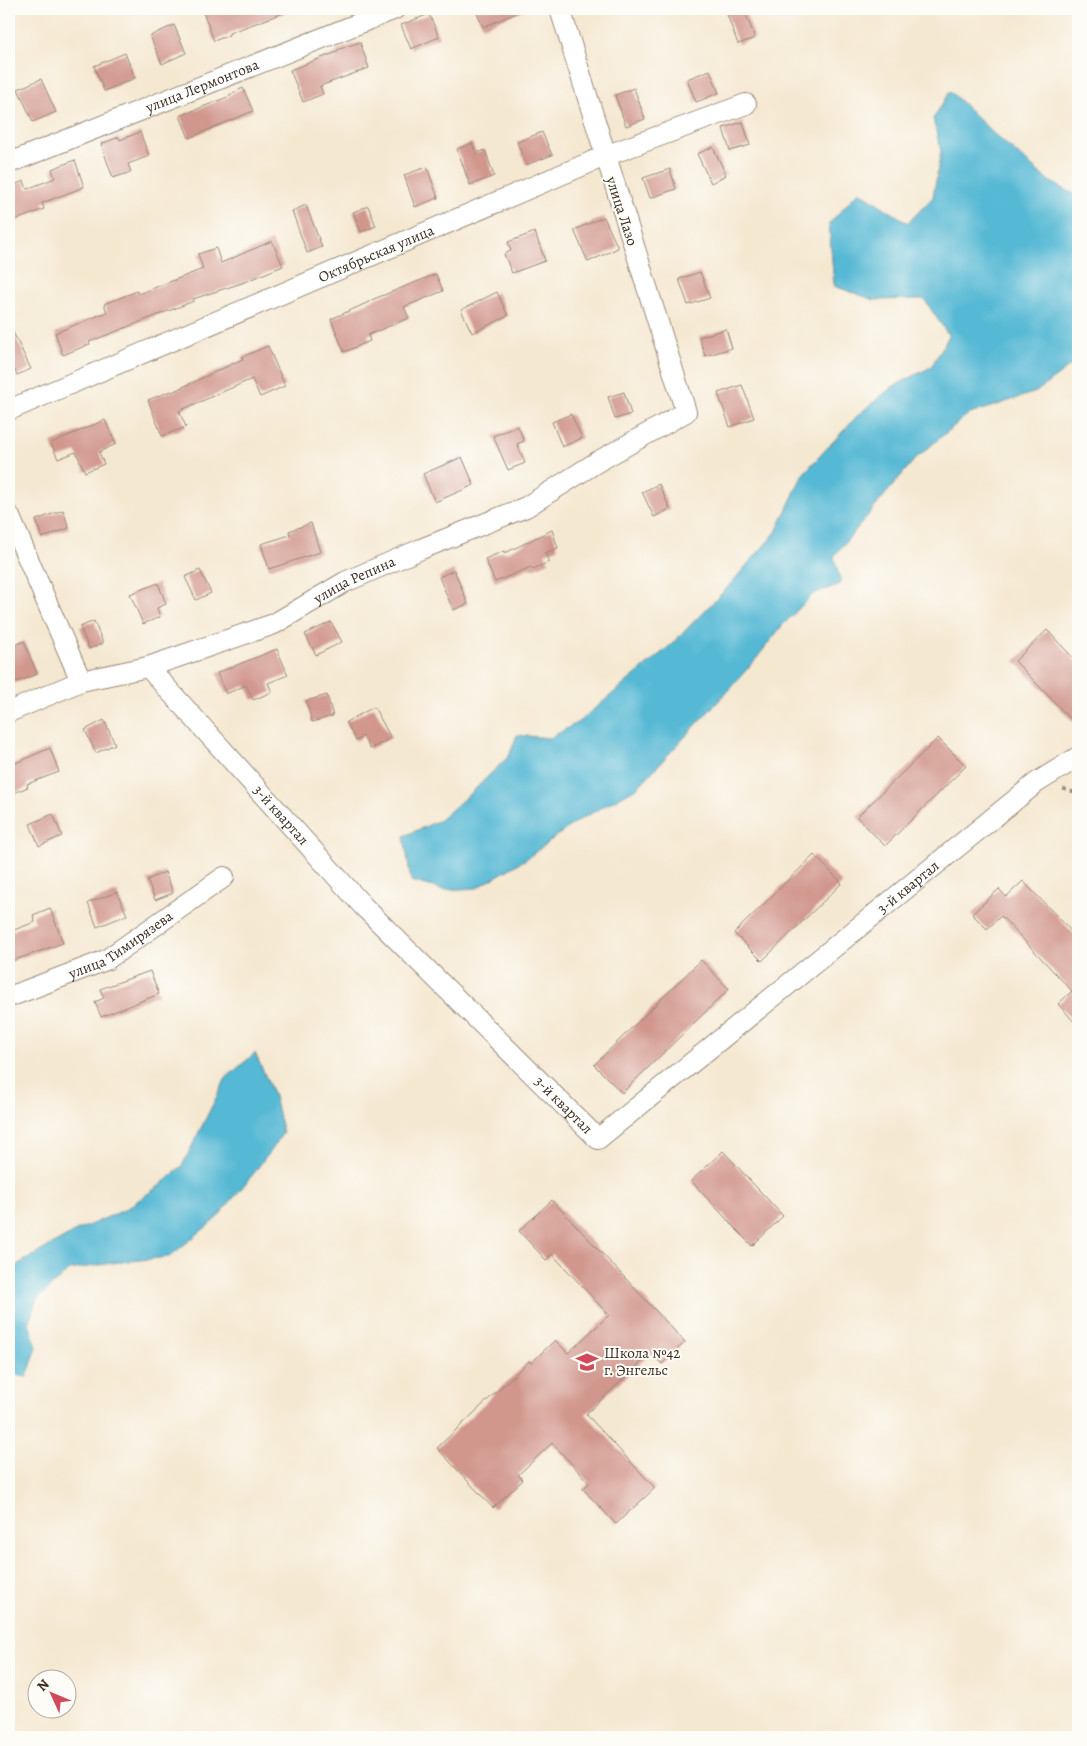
<svg xmlns="http://www.w3.org/2000/svg" width="1087" height="1746" font-family="Alegreya,serif">
<rect width="100%" height="100%" fill="#fdfcf7"/>
<filter id="ink" filterUnits="userSpaceOnUse"><feTurbulence type="fractalNoise" baseFrequency=".02" numOctaves="2"/><feDisplacementMap in="SourceGraphic" scale="10" xChannelSelector="R" yChannelSelector="G"/><feConvolveMatrix kernelMatrix="1 2 1 2 8 2 1 2 1" color-interpolation-filters="sRGB"/></filter>
<filter id="wash" filterUnits="userSpaceOnUse"><feTurbulence type="fractalNoise" baseFrequency=".0096" numOctaves="4" result="noise"/><feDisplacementMap in="SourceGraphic" scale="20" xChannelSelector="R" yChannelSelector="G"/><feGaussianBlur stdDeviation="1.12" result="paint"/><feColorMatrix in="noise" values="0 0 0 0 0 0 0 0 0 0 0 0 0 0 0 0 0 1.4 0 .05"/><feComposite in="paint" operator="in"/></filter>
<g filter="url(#wash)">
<rect width="100%" height="100%" fill="#f5e8d1"/>
<g fill="#55b8d4" stroke="#487179">
<path d="M 950,91 L 994,134 L 1049,181 L 1078,196 L 1078,360 L 1036,392 L 967,415 L 915,459 L 834,556 L 841,584 L 813,594 L 781,627 L 756,659 L 724,695 L 638,787 L 574,823 L 526,859 L 477,888 L 444,890 L 411,881 L 404,836 L 440,820 L 473,791 L 509,756 L 517,735 L 550,738 L 580,721 L 671,645 L 727,588 L 776,532 L 803,474 L 858,415 L 892,387 L 931,367 L 949,336 L 924,299 L 874,300 L 834,286 L 829,224 L 859,191 L 908,223 L 933,197 L 941,151 L 933,119 Z"/>
<path d="M 255,1053 L 273,1093 L 283,1133 L 254,1173 L 216,1219 L 169,1257 L 112,1263 L 69,1270 L 36,1300 L 29,1324 L 37,1347 L 27,1377 L 9,1374 L 9,1273 L 15,1266 L 76,1231 L 124,1210 L 159,1186 L 182,1166 L 226,1078 Z"/>
</g>
<g id="blocks">
<g fill="#d1978d">
<path d="M 211,9 L 289,9 L 289,11 L 229,33 L 229,35 L 214,41 L 203,12 Z"/>
<path d="M 475,9 L 526,9 L 483,27 Z"/>
<path d="M 725,9 L 744,9 L 755,38 L 738,44 Z"/>
<path d="M 429,14 L 439,37 L 411,49 L 401,25 Z"/>
<path d="M 174,25 L 186,53 L 162,64 L 150,36 Z"/>
<path d="M 360,42 L 369,68 L 320,86 L 323,94 L 303,102 L 290,70 L 337,52 L 337,50 Z"/>
<path d="M 125,53 L 135,78 L 104,91 L 94,66 Z"/>
<path d="M 710,70 L 719,93 L 696,102 L 687,79 Z"/>
<path d="M 41,79 L 56,112 L 33,122 L 18,89 Z"/>
<path d="M 243,88 L 253,111 L 189,138 L 180,116 L 230,96 L 229,95 Z"/>
<path d="M 634,88 L 645,119 L 626,126 L 615,95 Z"/>
<path d="M 743,122 L 750,145 L 730,151 L 723,128 Z"/>
<path d="M 140,132 L 149,156 L 128,164 L 131,172 L 113,178 L 101,144 L 119,137 L 120,140 Z"/>
<path d="M 542,132 L 552,155 L 526,165 L 517,142 Z"/>
<path d="M 472,143 L 476,153 L 485,150 L 494,176 L 470,185 L 457,149 Z"/>
<path d="M 713,147 L 726,175 L 711,183 L 697,154 Z"/>
<path d="M 75,160 L 84,187 L 42,203 L 44,209 L 16,220 L 9,201 L 9,187 L 24,181 L 27,189 L 55,178 L 52,169 Z"/>
<path d="M 427,167 L 438,198 L 415,207 L 404,175 Z"/>
<path d="M 670,169 L 676,189 L 650,198 L 643,178 Z"/>
<path d="M 306,205 L 322,247 L 307,253 L 292,211 Z"/>
<path d="M 368,206 L 376,226 L 361,232 L 353,212 Z"/>
<path d="M 604,217 L 618,248 L 588,262 L 574,230 Z"/>
<path d="M 535,232 L 545,261 L 512,273 L 504,254 L 511,251 L 508,242 Z"/>
<path d="M 272,241 L 283,266 L 242,283 L 193,299 L 194,301 L 89,342 L 90,344 L 63,355 L 55,333 L 107,312 L 104,304 L 137,291 L 138,294 L 203,269 L 198,254 L 216,248 L 221,263 Z"/>
<path d="M 700,272 L 710,298 L 688,305 L 679,279 Z"/>
<path d="M 436,274 L 443,291 L 404,307 L 409,318 L 368,335 L 370,341 L 344,352 L 331,319 L 369,302 L 369,301 Z"/>
<path d="M 497,292 L 508,316 L 472,333 L 461,310 Z"/>
<path d="M 9,324 L 31,369 L 17,375 L 9,359 Z"/>
<path d="M 726,329 L 732,348 L 705,356 L 699,337 Z"/>
<path d="M 268,346 L 285,386 L 260,397 L 252,379 L 179,411 L 186,427 L 162,436 L 148,400 L 171,391 L 172,392 L 243,359 L 242,357 Z"/>
<path d="M 742,385 L 754,418 L 730,427 L 718,393 Z"/>
<path d="M 624,392 L 631,414 L 615,419 L 608,397 Z"/>
<path d="M 571,414 L 582,438 L 562,447 L 552,422 Z"/>
<path d="M 105,420 L 116,444 L 99,452 L 104,464 L 85,472 L 76,452 L 58,459 L 51,443 Z"/>
<path d="M 518,426 L 524,441 L 517,444 L 525,463 L 508,470 L 493,436 Z"/>
<path d="M 462,457 L 474,485 L 435,502 L 423,474 Z"/>
<path d="M 659,484 L 670,509 L 654,517 L 642,492 Z"/>
<path d="M 63,510 L 69,528 L 42,538 L 36,520 Z"/>
<path d="M 311,523 L 320,552 L 269,569 L 261,544 L 290,535 L 289,531 Z"/>
<path d="M 552,530 L 558,548 L 545,553 L 549,562 L 533,569 L 531,567 L 495,582 L 485,559 L 504,551 L 505,553 Z"/>
<path d="M 200,570 L 211,593 L 196,600 L 185,577 Z"/>
<path d="M 454,570 L 468,604 L 453,610 L 439,577 Z"/>
<path d="M 158,583 L 166,604 L 157,608 L 160,617 L 143,624 L 130,594 Z"/>
<path d="M 94,621 L 103,643 L 89,649 L 80,627 Z"/>
<path d="M 331,622 L 342,642 L 316,655 L 305,634 Z"/>
<path d="M 1047,630 L 1078,663 L 1078,727 L 1015,661 Z"/>
<path d="M 24,641 L 37,674 L 9,685 L 9,648 Z"/>
<path d="M 277,649 L 288,675 L 268,683 L 272,692 L 253,700 L 246,685 L 226,694 L 217,673 Z"/>
<path d="M 327,695 L 333,716 L 312,722 L 306,701 Z"/>
<path d="M 374,707 L 391,738 L 370,749 L 363,736 L 356,741 L 346,722 Z"/>
<path d="M 104,720 L 115,744 L 96,753 L 85,730 Z"/>
<path d="M 938,738 L 966,766 L 885,846 L 857,817 Z"/>
<path d="M 50,748 L 59,772 L 27,784 L 28,787 L 9,795 L 9,766 Z"/>
<path d="M 53,814 L 62,836 L 39,846 L 30,824 Z"/>
<path d="M 814,855 L 842,883 L 762,961 L 734,933 Z"/>
<path d="M 165,872 L 173,893 L 155,900 L 147,880 Z"/>
<path d="M 1023,881 L 1078,938 L 1078,1026 L 1058,1004 L 1072,991 L 1001,916 L 987,929 L 972,914 L 999,889 L 1006,897 Z"/>
<path d="M 117,892 L 127,915 L 97,927 L 88,903 Z"/>
<path d="M 50,908 L 63,943 L 9,962 L 9,932 L 35,922 L 33,915 Z"/>
<path d="M 701,960 L 729,989 L 622,1093 L 594,1065 Z"/>
<path d="M 150,971 L 159,994 L 101,1017 L 95,1002 L 104,998 L 100,989 Z"/>
<path d="M 723,1151 L 783,1216 L 752,1246 L 691,1181 Z"/>
<path d="M 552,1200 L 685,1342 L 662,1364 L 651,1353 L 586,1414 L 655,1488 L 616,1524 L 583,1489 L 589,1483 L 552,1443 L 518,1475 L 523,1480 L 493,1508 L 437,1448 L 529,1361 L 531,1363 L 555,1340 L 568,1353 L 609,1315 L 552,1254 L 546,1260 L 519,1231 Z"/>
</g>
</g>
</g>
<g filter="url(#ink)">
<use href="#blocks" fill-opacity="0" stroke="#988978" stroke-width="1"/>
<g fill="none" stroke-linecap="round" stroke-linejoin="round">
<g stroke="#988978" stroke-width="22">
<g id="minor">
<path id="s1" d="M 9,163 L 395,9"/>
<path id="s2" d="M 9,410 L 605,156 L 746,104"/>
<path d="M 9,515 L 81,681"/>
<path id="s3" d="M 148,667 L 363,906 L 598,1139 L 1036,783 L 1078,757"/>
<path id="s4" d="M 9,712 L 81,681 L 148,667 L 274,624 L 345,582 L 421,549 L 526,507 L 597,462 L 686,412 L 560,9"/>
<path id="s5" d="M 9,997 L 106,960 L 224,877"/>
</g>
</g>
<path stroke="#988978" stroke-width="3" stroke-dasharray="4 4" stroke-linecap="butt" d="M 1063,789 L 1078,793"/>
<use href="#minor" stroke="#fff" stroke-width="20"/>
</g>
</g>
<defs>
<g id="school-bare" transform="scale(1.725)"><path d="M0-5L7-2L0 1L-7-2ZM-4 1L0 2.5L4 1V4Q0 6-4 4Z" fill="#d1495b" stroke="#fdfcf7" stroke-width="2.5" paint-order="stroke"/></g>
</defs>
<g fill-rule="evenodd">
<use href="#school-bare" x="587" y="1362"/>
</g>
<g text-anchor="middle" dominant-baseline="central" stroke-width="4" stroke-linejoin="round" paint-order="stroke">
<g font-size="15" fill="#3b2a1e" stroke="#fdfcf7">
<text stroke="none"><textPath href="#s1" startOffset="208">улица Лермонтова</textPath></text>
<text transform="translate(622 211) rotate(72)">улица Лазо</text>
<text stroke="none"><textPath href="#s2" startOffset="399">Октябрьская улица</textPath></text>
<text stroke="none"><textPath href="#s4" startOffset="372">улица Репина</textPath></text>
<text stroke="none"><textPath href="#s3" startOffset="199">3-й квартал</textPath></text>
<text stroke="none"><textPath href="#s3" startOffset="1052">3-й квартал</textPath></text>
<text stroke="none"><textPath href="#s5" startOffset="124">улица Тимирязева</textPath></text>
<text stroke="none"><textPath href="#s3" startOffset="604">3-й квартал</textPath></text>
</g>
<g font-size="15" fill="#3b2a1e" stroke="#fdfcf7" text-anchor="start">
<text x="604" y="1353">Школа №42<tspan x="604" dy="17">г. Энгельс</tspan></text>
</g>
</g>
<rect width="1087" height="1746" fill="none" stroke="#fdfcf7" stroke-width="30"/>
<g transform="translate(52 1694) rotate(314)"><circle r="24" fill="#fdfcf7" stroke="#afa8a0"/>
<path d="M0-4L9 19L0 12L-9 19Z" fill="#d1495b"/>
<text y="-8" font-size="14" font-weight="bold" text-anchor="middle" fill="#3b2a1e">N</text>
</g>
</svg>
